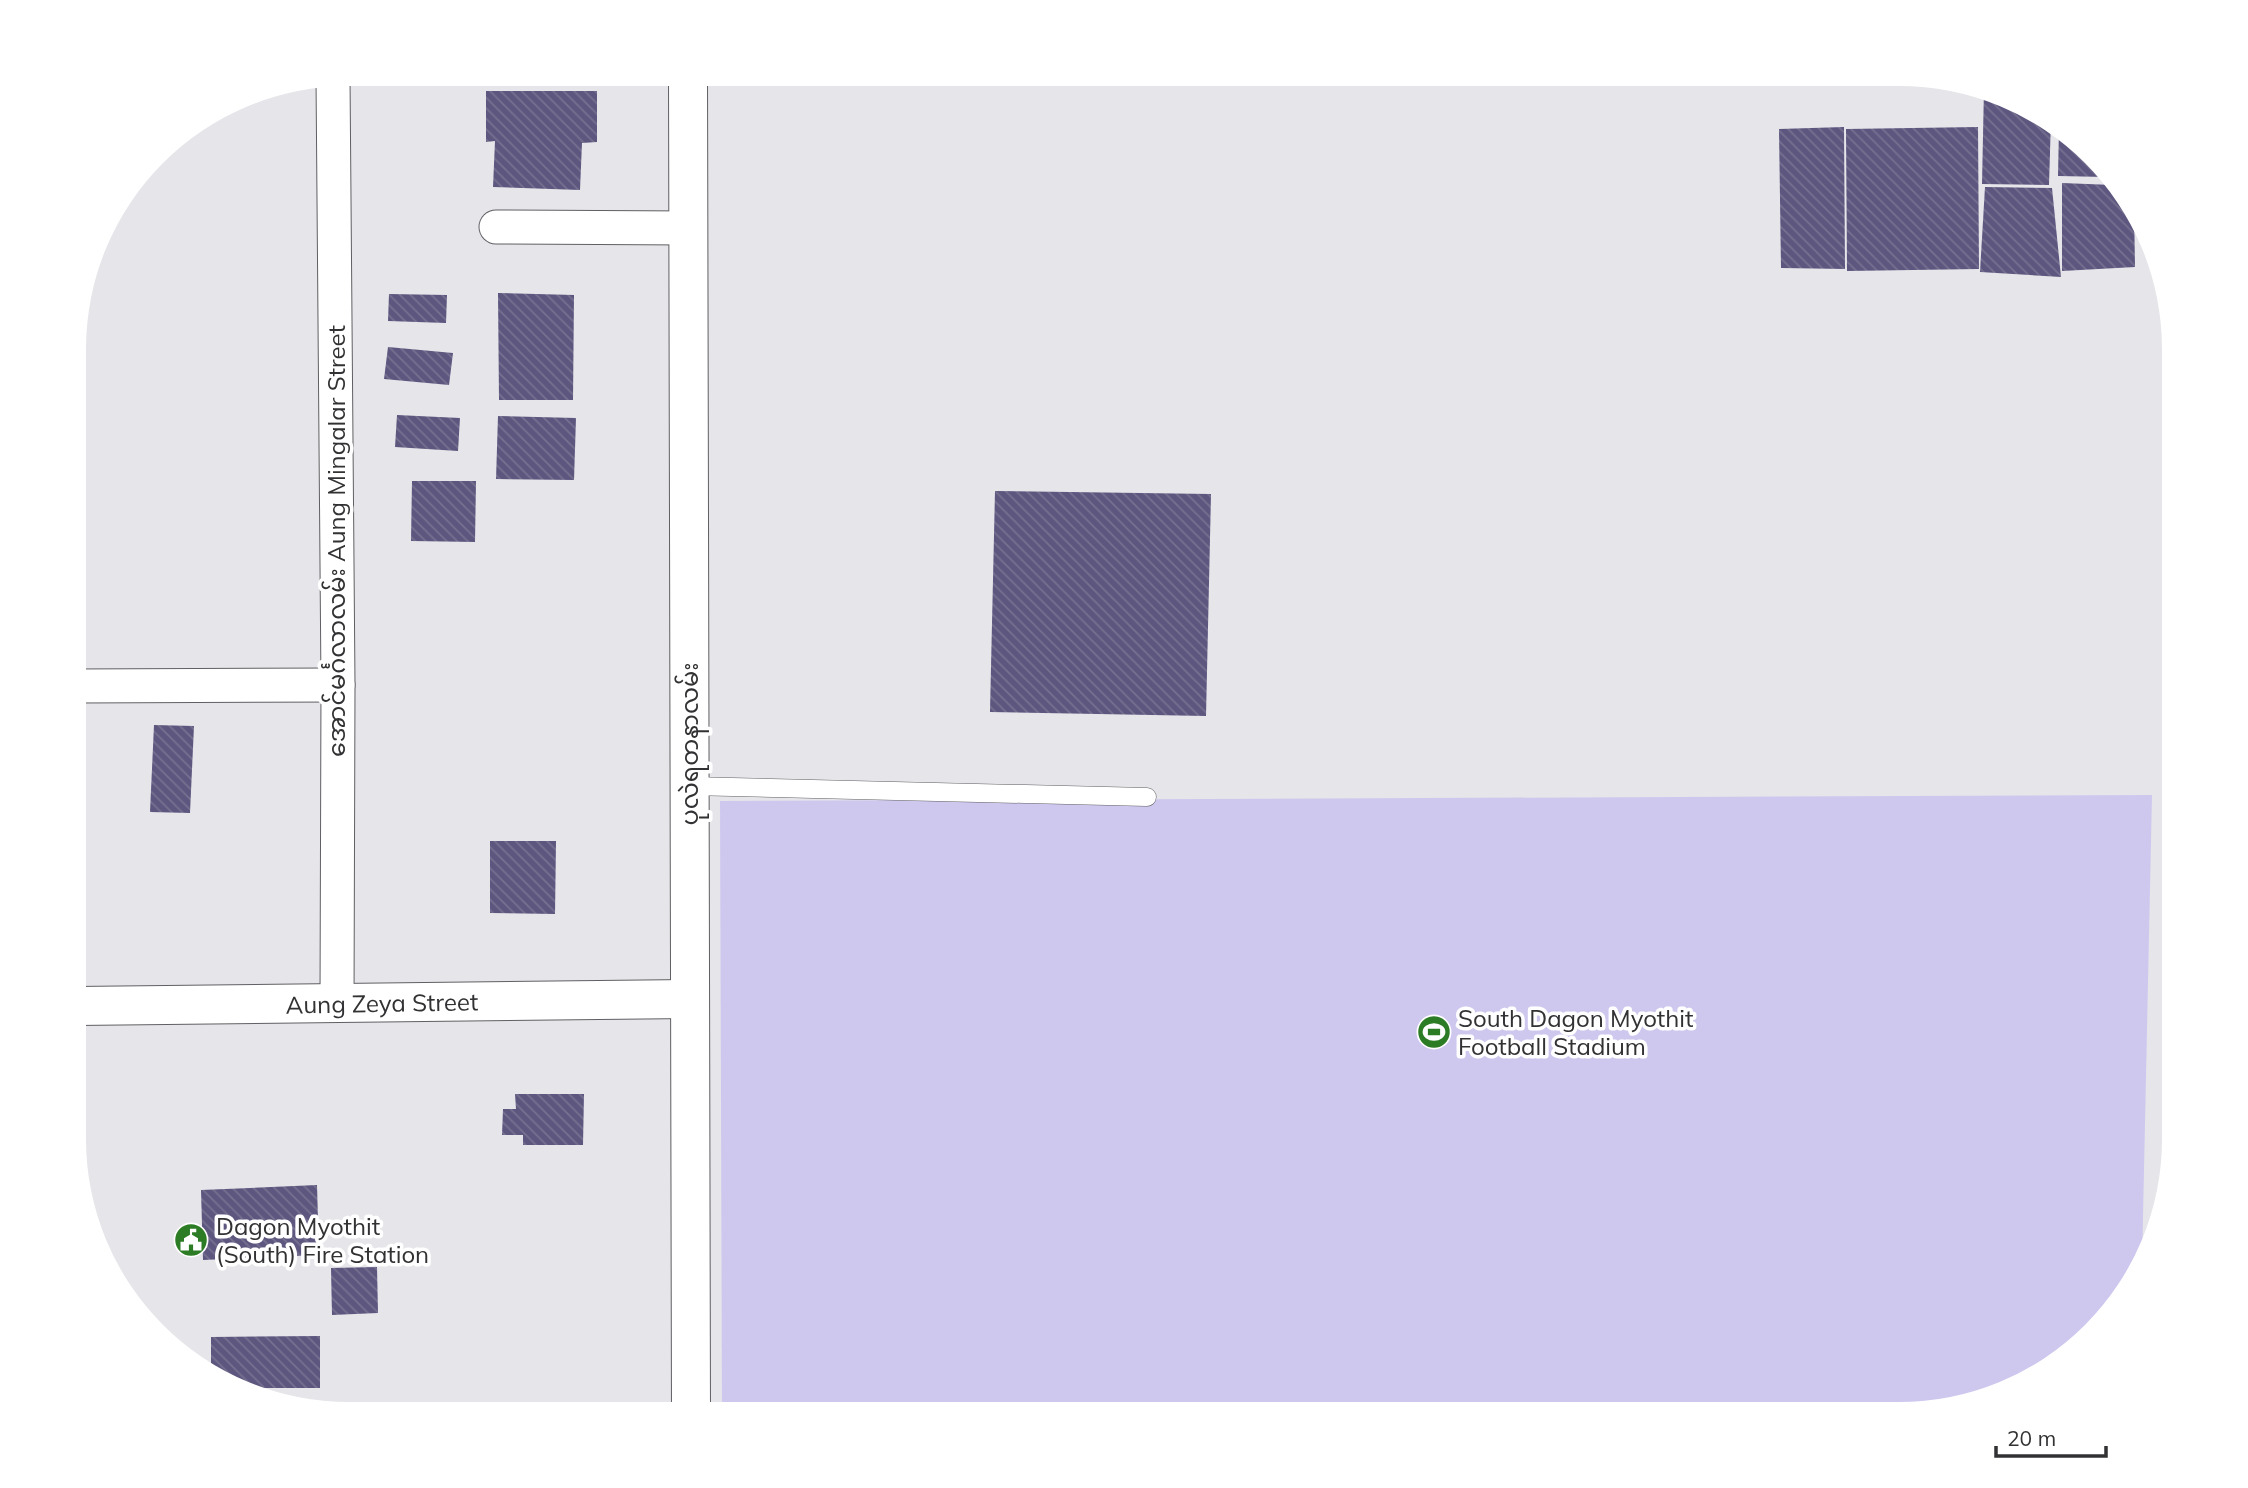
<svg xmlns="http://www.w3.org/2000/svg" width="2248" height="1488" font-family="Mulish,'Noto Sans Myanmar',sans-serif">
<defs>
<pattern id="building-back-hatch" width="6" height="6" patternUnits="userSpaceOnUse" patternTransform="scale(1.75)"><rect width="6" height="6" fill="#5d567f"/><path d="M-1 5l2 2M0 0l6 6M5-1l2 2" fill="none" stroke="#767190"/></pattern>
</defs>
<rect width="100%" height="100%" fill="#e6e5e9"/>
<path fill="#cec8ef" d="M 2152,795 L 2142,1264 L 2128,1292 L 2036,1378 L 1917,1414 L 722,1414 L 720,801 Z"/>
<g fill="url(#building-back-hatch)">
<path d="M 1984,88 L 2051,119 L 2049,185 L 1982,184 Z"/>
<path d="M 486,91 L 597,91 L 597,142 L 582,143 L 580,190 L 493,187 L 495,141 L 486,142 Z"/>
<path d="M 1844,127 L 1845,269 L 1781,268 L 1779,129 Z"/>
<path d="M 1978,127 L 1979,269 L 1847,271 L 1846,129 Z"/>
<path d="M 2059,128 L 2106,177 L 2058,176 Z"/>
<path d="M 2062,183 L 2113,185 L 2134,208 L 2135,267 L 2062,271 Z"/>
<path d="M 1985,187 L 2052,188 L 2061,277 L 1980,272 Z"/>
<path d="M 498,293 L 574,295 L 573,400 L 499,400 Z"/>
<path d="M 389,294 L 447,295 L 446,323 L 388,321 Z"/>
<path d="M 388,347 L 453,353 L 449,385 L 384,379 Z"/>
<path d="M 397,415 L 460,418 L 458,451 L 395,447 Z"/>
<path d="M 498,416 L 576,418 L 574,480 L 496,479 Z"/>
<path d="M 412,481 L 476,481 L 475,542 L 411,541 Z"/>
<path d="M 995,491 L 1211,494 L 1206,716 L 990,712 Z"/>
<path d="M 154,725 L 194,726 L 190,813 L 150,812 Z"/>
<path d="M 490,841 L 556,841 L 555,914 L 490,913 Z"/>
<path d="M 515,1094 L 584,1094 L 583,1145 L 523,1145 L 523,1135 L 502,1135 L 503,1109 L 516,1109 Z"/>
<path d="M 317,1185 L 319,1255 L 203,1260 L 201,1190 Z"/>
<path d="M 377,1267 L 378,1313 L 332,1315 L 331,1268 Z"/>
<path d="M 320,1336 L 320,1388 L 237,1388 L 211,1375 L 211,1337 Z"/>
</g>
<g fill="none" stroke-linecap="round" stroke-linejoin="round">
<g stroke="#605f63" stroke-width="19">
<path id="lane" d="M 689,786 L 1147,797"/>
</g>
<g stroke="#605f63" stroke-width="35">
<g id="street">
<path d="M 333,77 L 338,685 L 337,1004"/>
<path d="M 496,227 L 689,228"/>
<path d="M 76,686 L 338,685"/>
</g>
</g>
<g stroke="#605f63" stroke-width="40">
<g id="secondary">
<path d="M 688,74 L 691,1414"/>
<path d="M 76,1006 L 689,999"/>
</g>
</g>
<use href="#lane" stroke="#fff" stroke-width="18"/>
<use href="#street" stroke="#fff" stroke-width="33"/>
<use href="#secondary" stroke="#fff" stroke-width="38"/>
</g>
<defs>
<g id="stadium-disc" transform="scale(1.75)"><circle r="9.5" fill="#2c7b25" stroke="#fff"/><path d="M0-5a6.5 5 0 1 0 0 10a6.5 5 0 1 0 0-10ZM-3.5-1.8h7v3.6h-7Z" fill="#fff"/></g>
<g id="civic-disc" transform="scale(1.75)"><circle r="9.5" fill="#2c7b25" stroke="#fff"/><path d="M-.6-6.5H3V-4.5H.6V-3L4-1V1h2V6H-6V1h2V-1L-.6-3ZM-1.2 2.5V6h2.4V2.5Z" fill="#fff"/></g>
</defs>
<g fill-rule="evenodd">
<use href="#stadium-disc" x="1434" y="1032"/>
<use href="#civic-disc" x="191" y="1240"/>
</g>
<g text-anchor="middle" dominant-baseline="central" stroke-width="7" stroke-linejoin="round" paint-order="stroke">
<g font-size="24" fill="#323133" stroke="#fff">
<text transform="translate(336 541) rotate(-90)">အောင်မင်္ဂလာလမ်း Aung Mingalar Street</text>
<text transform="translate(689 744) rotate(-90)">ပုလဲရတနာလမ်း</text>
<text transform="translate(382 1003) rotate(-1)">Aung Zeya Street</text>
</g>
<g font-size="24" fill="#323133" stroke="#fff" text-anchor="start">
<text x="1458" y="1018">South Dagon Myothit<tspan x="1458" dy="28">Football Stadium</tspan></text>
<text x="216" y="1226">Dagon Myothit<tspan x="216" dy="28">(South) Fire Station</tspan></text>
</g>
</g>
<path d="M0 0H2248V1488H0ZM349 86H1899A263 263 0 0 1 2162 349V1139A263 263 0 0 1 1899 1402H349A263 263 0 0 1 86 1139V349A263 263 0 0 1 349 86Z" fill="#fff" fill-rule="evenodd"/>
<path d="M1996 1446v10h110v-10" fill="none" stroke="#323133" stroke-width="3.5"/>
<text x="2007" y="1446" font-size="21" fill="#323133" stroke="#ffffff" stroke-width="5" paint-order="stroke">20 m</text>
</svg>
